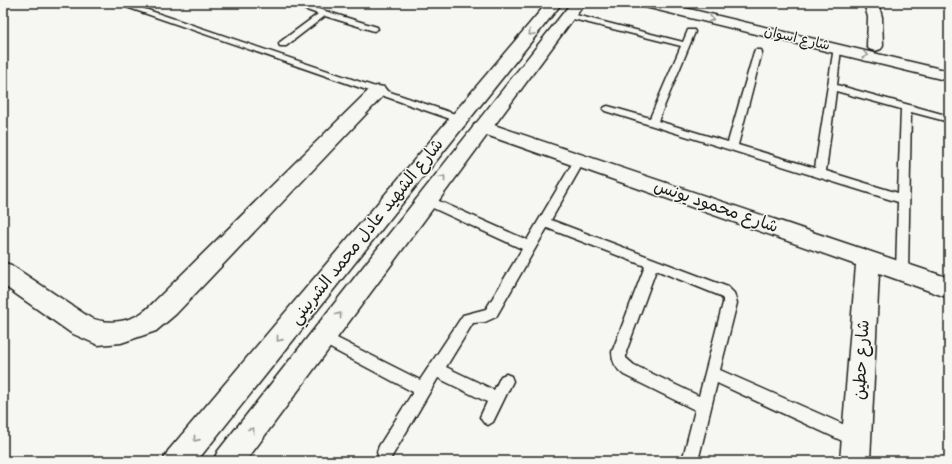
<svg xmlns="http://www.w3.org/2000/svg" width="952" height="464" font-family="'Indie Flower','Playpen Sans Arabic',sans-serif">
<rect width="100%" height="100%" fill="#f6f6f2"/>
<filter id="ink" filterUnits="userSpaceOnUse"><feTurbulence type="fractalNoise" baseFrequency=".025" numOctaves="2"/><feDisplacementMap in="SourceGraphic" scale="8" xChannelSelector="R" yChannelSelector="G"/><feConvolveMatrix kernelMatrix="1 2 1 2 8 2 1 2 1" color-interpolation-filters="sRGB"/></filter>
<g filter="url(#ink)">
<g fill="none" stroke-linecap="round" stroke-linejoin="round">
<g stroke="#1c1c1c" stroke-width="3">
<g id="service">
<path d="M 115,3 L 127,3 L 464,117 L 465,119 L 460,122 L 456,121 Z"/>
<path d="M 287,3 L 299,3 L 377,27 L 378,29 L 374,31 L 325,16 L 286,46 L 280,46 L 279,44 L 280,42 L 318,14 Z"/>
<path d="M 565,13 L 568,13 L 683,42 L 688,30 L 694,30 L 695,32 L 658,121 L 728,142 L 754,52 L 755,50 L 761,50 L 762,52 L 738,145 L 815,168 L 834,47 L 837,46 L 841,49 L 837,85 L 949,116 L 949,122 L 911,112 L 908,272 L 906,276 L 902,277 L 898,276 L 896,272 L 898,202 L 605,111 L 603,109 L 605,107 L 608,106 L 650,118 L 681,46 L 565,17 ZM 836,91 L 901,109 L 898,193 L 826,171 Z"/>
<path d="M 580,156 L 584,157 L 585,160 L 551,220 L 728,287 L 734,293 L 737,303 L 720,370 L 863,433 L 865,439 L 863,445 L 857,447 L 851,445 L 717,383 L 698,461 L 682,461 L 695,410 L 624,375 C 616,369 612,362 612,352 L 645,266 L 547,228 L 496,317 L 485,322 L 473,323 L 446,367 L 494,390 L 501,376 L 506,374 L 511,376 L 513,381 L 493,422 L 488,425 L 483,422 L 480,417 L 487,402 L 438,378 L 391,458 L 385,460 L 379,458 L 377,452 L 379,446 L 413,392 L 317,341 L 315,337 L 317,333 L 322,331 L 327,333 L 420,380 L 463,315 L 486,309 L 522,249 L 422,203 L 420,200 L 422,197 L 426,196 L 430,197 L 527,240 L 576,157 ZM 656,270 L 718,295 L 723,299 L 723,303 L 699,396 L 634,365 L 626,358 L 626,352 Z"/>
</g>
</g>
<g stroke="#1c1c1c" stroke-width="3">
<g id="minor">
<path d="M 864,3 L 878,3 L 882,17 L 883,46 L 881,49 L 875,51 L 869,49 L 867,46 L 868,17 Z"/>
<path d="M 942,3 L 949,3 L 949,8 L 944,7 Z"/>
<path d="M 378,86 L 384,87 L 387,91 L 384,95 L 176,314 L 156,331 L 121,343 L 98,345 L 71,333 L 3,285 L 3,262 L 11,265 L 89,317 C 104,324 124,323 138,315 C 146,311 152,304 158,298 L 372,87 Z"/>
<path d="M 482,121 L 949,278 L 949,298 L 879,273 L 870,461 L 840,461 L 856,265 L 475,131 L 473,127 L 475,123 Z"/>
</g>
</g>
<g stroke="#1c1c1c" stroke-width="3">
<g id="tertiary">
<path d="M 547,3 L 562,3 L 197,461 L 163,461 L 168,451 Z"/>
<path d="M 571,3 L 585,3 L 246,461 L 213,461 L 218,451 Z"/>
<path d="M 639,3 L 664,3 L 949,71 L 949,81 L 641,6 Z"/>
</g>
</g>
<use href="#service" fill="#f6f6f2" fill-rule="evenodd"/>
<use href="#minor" fill="#f6f6f2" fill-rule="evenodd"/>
<use href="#tertiary" fill="#f6f6f2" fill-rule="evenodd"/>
</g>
<defs><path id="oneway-chevron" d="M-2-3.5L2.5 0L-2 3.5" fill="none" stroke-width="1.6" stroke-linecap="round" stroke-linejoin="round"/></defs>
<g stroke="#949492">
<use href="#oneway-chevron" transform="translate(711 19) rotate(13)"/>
<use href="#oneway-chevron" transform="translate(531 33) rotate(130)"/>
<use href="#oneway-chevron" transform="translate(865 55) rotate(13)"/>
<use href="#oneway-chevron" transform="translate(443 178) rotate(-53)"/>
<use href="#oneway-chevron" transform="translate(339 315) rotate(-53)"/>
<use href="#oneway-chevron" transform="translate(279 339) rotate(129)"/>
<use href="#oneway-chevron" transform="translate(252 430) rotate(-53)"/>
<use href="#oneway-chevron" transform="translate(196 439) rotate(129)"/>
</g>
</g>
<g text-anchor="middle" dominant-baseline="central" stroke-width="3" stroke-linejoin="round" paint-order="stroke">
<g font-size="14" fill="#1c1c1c" stroke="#f6f6f2">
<text transform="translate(797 39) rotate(13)">شارع اسوان</text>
</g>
<g font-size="17" fill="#1c1c1c" stroke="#f6f6f2">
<text transform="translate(716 207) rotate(19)">شارع محمود يونس</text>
<text transform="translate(367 232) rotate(-51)">شارع الشهيد عادل محمد الشربيني</text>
<text transform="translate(862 360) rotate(-87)">شارع حطين</text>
</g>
</g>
<rect width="952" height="464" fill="none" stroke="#f6f6f2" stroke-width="16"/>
<rect x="8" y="8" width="936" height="448" fill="none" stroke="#1c1c1c" stroke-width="1.5" filter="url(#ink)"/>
</svg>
